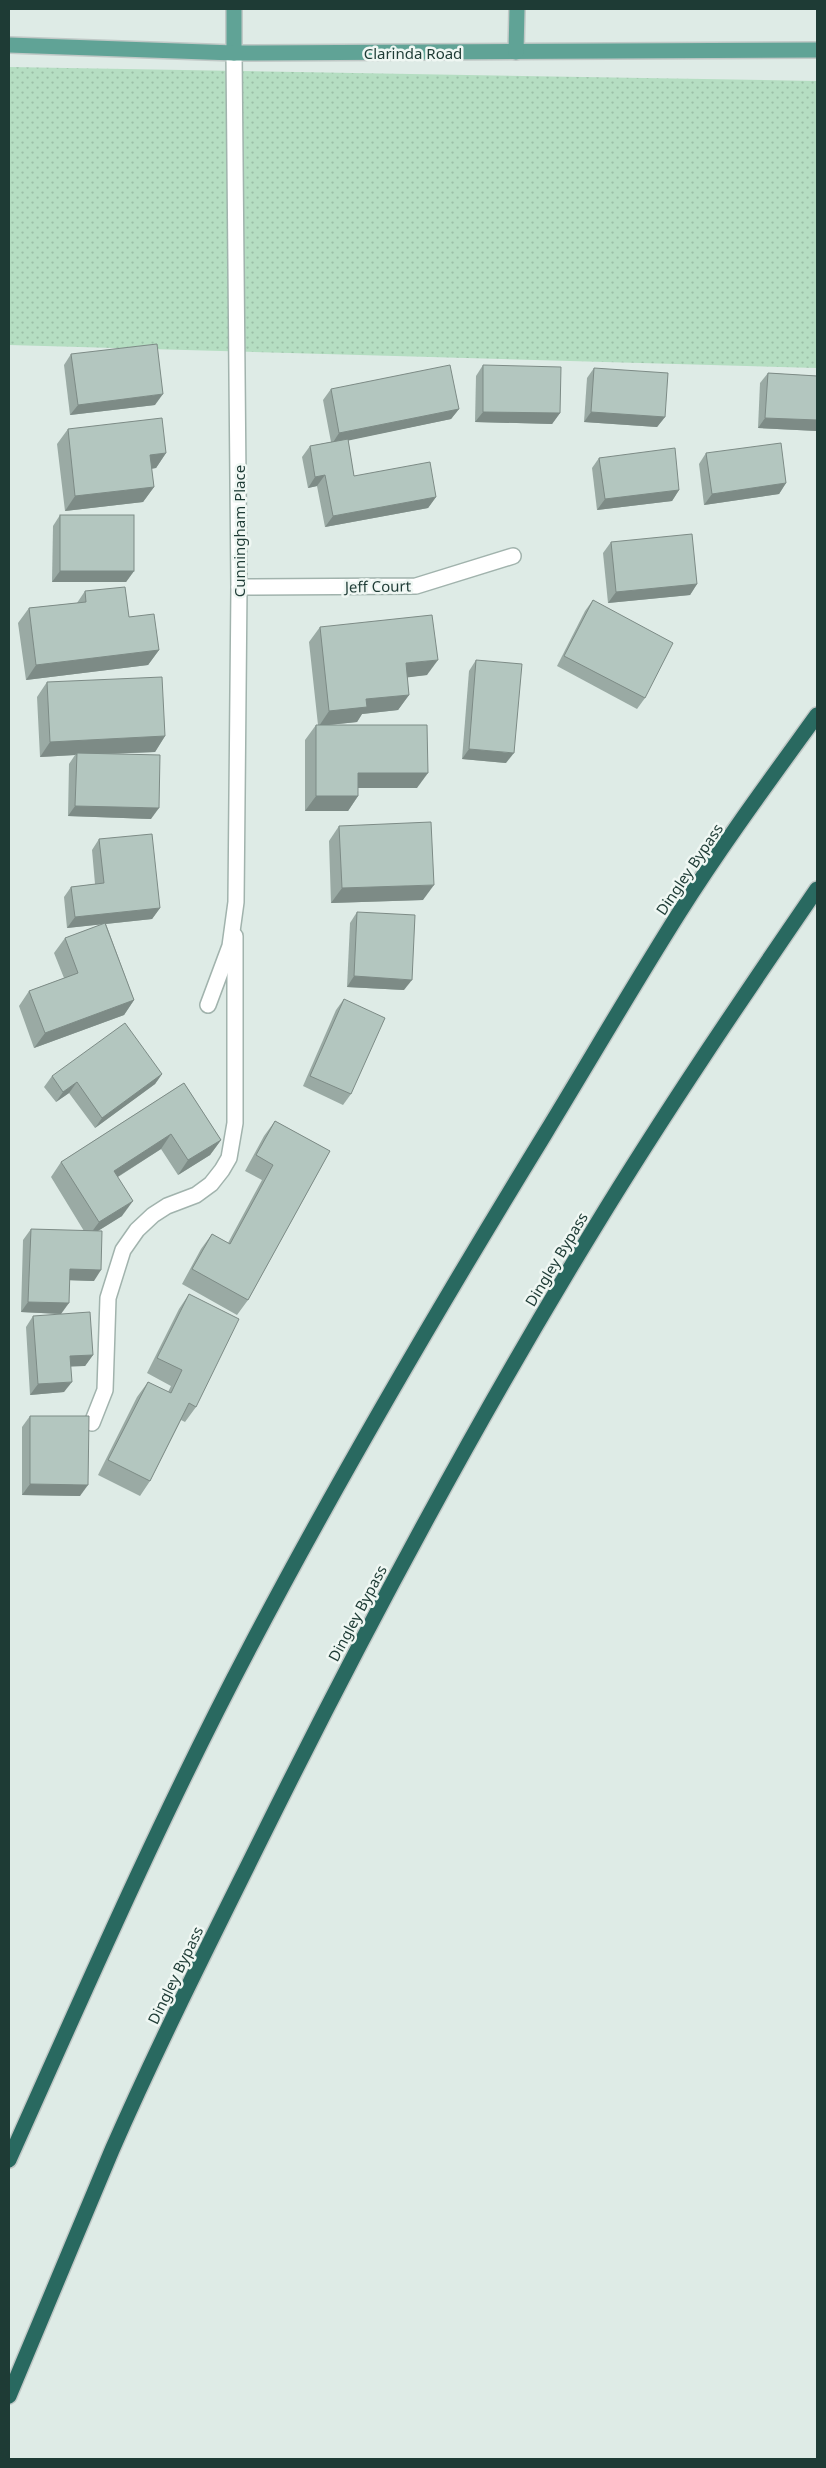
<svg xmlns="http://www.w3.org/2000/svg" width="826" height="2468" font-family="'Noto Sans',sans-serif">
<defs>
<pattern id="grass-dots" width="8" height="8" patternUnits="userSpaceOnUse" patternTransform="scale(1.25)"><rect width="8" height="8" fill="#b5dec2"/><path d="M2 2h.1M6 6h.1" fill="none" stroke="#9bbfa7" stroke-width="1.8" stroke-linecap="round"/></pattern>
</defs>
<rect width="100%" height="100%" fill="#deebe6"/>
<path fill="url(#grass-dots)" d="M 9,67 L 817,81 L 817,368 L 9,345 Z"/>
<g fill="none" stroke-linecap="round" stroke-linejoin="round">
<g stroke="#a1b3ad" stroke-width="18">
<path id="lane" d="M 92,1423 L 105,1390 L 108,1298 L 123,1250 L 137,1230 L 153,1215 L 167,1206 L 196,1195 L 211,1184 L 222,1170 L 229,1158 L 235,1123 L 235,936"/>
</g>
<g stroke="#a1b3ad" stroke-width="18">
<g id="street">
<path d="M 239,587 L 416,586 L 513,556"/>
<path d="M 208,1005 L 230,946 L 236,902 L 239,587 L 234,53"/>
</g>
</g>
<g stroke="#c0c8c6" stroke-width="18">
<g id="primary">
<path d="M 234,9 L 234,53"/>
<path d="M 9,45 L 234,53 L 817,50"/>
<path d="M 516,52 L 517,9"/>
</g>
</g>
<g stroke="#c0c8c6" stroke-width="18">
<g id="highway">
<path d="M 9,2160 C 86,1988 162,1814 250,1647 C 342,1472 442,1302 545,1134 C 590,1060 633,986 679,913 C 722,845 770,780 817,715"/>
<path d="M 9,2396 C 43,2314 77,2232 112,2150 C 158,2045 210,1942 261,1839 C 364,1631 474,1425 595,1227 C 665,1112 741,1000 817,889"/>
</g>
</g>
<use href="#lane" stroke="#fff" stroke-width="15"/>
<use href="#street" stroke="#fff" stroke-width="15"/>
<use href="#primary" stroke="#60a396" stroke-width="15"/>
<use href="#highway" stroke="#296960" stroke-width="15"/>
</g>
<g fill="#9aaaa4">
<path d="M 71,354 L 155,405 L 70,415 L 64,365 Z"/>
<path d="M 483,365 L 560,413 L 552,424 L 475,422 L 476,376 Z"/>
<path d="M 594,368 L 665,417 L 657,427 L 584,422 L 587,378 Z"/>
<path d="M 768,373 L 817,376 L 817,431 L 758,428 L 760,383 Z"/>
<path d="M 331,389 L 459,409 L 451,419 L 348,440 L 354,476 L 436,497 L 428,508 L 325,527 L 317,486 L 308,488 L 302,457 L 310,446 L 331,442 L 323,400 Z"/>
<path d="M 68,429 L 166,453 L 156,468 L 151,469 L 154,487 L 143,502 L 65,511 L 57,444 Z"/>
<path d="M 706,453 L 786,483 L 779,494 L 704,505 L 699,464 Z"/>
<path d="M 599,458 L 679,490 L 672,501 L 597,510 L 592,468 Z"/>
<path d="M 60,515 L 134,571 L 126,582 L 52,582 L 53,526 Z"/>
<path d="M 611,542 L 697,584 L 690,595 L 608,603 L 603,553 Z"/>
<path d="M 85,591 L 129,617 L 159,650 L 148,665 L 26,680 L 18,623 L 29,608 L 77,603 Z"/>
<path d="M 593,600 L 645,698 L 637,709 L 557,666 L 585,611 Z"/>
<path d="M 320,627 L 427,675 L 407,677 L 409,695 L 398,710 L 362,714 L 357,722 L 328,725 L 417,788 L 358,788 L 358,796 L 348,811 L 305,811 L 305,740 L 316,725 L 318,725 L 309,642 Z"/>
<path d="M 476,660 L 506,763 L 462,759 L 469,671 Z"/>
<path d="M 47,682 L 165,736 L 155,752 L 106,754 L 151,819 L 68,816 L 69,764 L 75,755 L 40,757 L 37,697 Z"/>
<path d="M 339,826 L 423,900 L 331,903 L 329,841 Z"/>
<path d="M 99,839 L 160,908 L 152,919 L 106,924 L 134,1000 L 124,1015 L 34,1048 L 19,1006 L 29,991 L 64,978 L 54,953 L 65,938 L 103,924 L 67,928 L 64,897 L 71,887 L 95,884 L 92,850 Z"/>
<path d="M 357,912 L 404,990 L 347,987 L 350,923 Z"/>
<path d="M 344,999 L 351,1094 L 343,1105 L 303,1086 L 336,1010 Z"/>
<path d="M 162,1074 L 155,1084 L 95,1128 L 69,1093 L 56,1102 L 44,1087 L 52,1076 Z"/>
<path d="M 184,1083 L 221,1140 L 210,1155 L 178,1175 L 161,1149 L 118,1177 L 122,1216 L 98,1231 L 94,1281 L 69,1280 L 61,1314 L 21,1312 L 23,1240 L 31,1229 L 84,1231 L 51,1177 L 61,1162 Z"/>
<path d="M 275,1121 L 330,1151 L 248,1300 L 237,1315 L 182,1284 L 201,1249 L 212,1234 L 228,1243 L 262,1180 L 245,1171 L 264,1136 Z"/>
<path d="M 189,1294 L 196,1407 L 185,1422 L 181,1420 L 150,1481 L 140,1496 L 98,1475 L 137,1397 L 148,1382 L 168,1392 L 171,1386 L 147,1373 L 179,1309 Z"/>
<path d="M 33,1316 L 93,1355 L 85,1366 L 71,1366 L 64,1392 L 30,1395 L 26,1327 Z"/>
<path d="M 30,1416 L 80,1496 L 22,1495 L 22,1427 Z"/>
</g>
<g fill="#7d8b86">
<path d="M 163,394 L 155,405 L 70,415 L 78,405 Z"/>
<path d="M 459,409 L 451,419 L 332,444 L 339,433 Z"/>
<path d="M 483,412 L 560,413 L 552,424 L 475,422 Z"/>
<path d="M 591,412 L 665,417 L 657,427 L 584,422 Z"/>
<path d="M 765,418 L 817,420 L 817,431 L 758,428 Z"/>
<path d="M 166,453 L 156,468 L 139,470 L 150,455 Z"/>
<path d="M 325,475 L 317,486 L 308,488 L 315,477 Z"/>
<path d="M 786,483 L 779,494 L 704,505 L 712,494 Z"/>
<path d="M 154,487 L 143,502 L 65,511 L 75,496 Z"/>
<path d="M 679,490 L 672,501 L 597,510 L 605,499 Z"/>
<path d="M 436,497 L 428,508 L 325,527 L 333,516 Z"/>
<path d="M 60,571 L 134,571 L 126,582 L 52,582 Z"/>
<path d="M 697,584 L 690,595 L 608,603 L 616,592 Z"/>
<path d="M 159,650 L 148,665 L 26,680 L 36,665 Z"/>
<path d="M 438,660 L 427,675 L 395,679 L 406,663 Z"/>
<path d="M 409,695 L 398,710 L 362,714 L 357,722 L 319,726 L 329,711 L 366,699 Z"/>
<path d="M 165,736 L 155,752 L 76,755 L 77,753 L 75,755 L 40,757 L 50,742 Z"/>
<path d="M 469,749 L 514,753 L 506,763 L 462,759 Z"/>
<path d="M 358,773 L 428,773 L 417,788 L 347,788 Z"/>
<path d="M 316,796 L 358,796 L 348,811 L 305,811 Z"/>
<path d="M 75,806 L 159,808 L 151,819 L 68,816 Z"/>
<path d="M 434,885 L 423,900 L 331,903 L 342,888 Z"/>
<path d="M 160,908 L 152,919 L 67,928 L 75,917 Z"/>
<path d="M 354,976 L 412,980 L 404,990 L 347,987 Z"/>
<path d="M 134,1000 L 124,1015 L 34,1048 L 45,1033 Z"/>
<path d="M 162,1074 L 155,1084 L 95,1128 L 102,1118 Z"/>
<path d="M 77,1082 L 69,1093 L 56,1102 L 63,1092 Z"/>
<path d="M 171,1134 L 161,1149 L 103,1186 L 114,1171 Z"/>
<path d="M 221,1140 L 210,1155 L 178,1175 L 188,1160 Z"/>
<path d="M 133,1201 L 122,1216 L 88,1237 L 99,1222 Z"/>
<path d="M 70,1269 L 101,1270 L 94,1281 L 62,1280 Z"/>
<path d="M 28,1302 L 69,1303 L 61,1314 L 21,1312 Z"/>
<path d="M 93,1355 L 85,1366 L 62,1367 L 70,1356 Z"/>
<path d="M 72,1382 L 64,1392 L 30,1395 L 38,1384 Z"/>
<path d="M 30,1484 L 88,1485 L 80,1496 L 22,1495 Z"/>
</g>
<g fill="#b3c6bf" stroke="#7d8b86">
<path d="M 157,344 L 163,394 L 78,405 L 71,354 Z"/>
<path d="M 450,365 L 459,409 L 339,433 L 331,389 Z"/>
<path d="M 483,365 L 561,367 L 560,413 L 483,412 Z"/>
<path d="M 594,368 L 668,373 L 665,417 L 591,412 Z"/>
<path d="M 768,373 L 817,376 L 817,420 L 765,418 Z"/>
<path d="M 162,418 L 166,453 L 150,455 L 154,487 L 75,496 L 68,429 Z"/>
<path d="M 348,439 L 354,476 L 430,462 L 436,497 L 333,516 L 325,475 L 315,477 L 310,446 Z"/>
<path d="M 781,443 L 786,483 L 712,494 L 706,453 Z"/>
<path d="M 675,448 L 679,490 L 605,499 L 599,458 Z"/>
<rect x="60" y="515" width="74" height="56"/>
<path d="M 692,534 L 697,584 L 616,592 L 611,542 Z"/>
<path d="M 125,587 L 129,617 L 154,614 L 159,650 L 36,665 L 29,608 L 86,602 L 85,591 Z"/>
<path d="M 593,600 L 673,643 L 645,698 L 564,656 Z"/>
<path d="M 432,615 L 438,660 L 406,663 L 409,695 L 366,699 L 367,707 L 329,711 L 320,627 Z"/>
<path d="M 476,660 L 522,664 L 514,753 L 469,749 Z"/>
<path d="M 162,677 L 165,736 L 50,742 L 47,682 Z"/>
<path d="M 316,725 L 427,725 L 428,773 L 358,773 L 358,796 L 316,796 Z"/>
<path d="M 77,753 L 160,755 L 159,808 L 75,806 Z"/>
<path d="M 431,822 L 434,885 L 342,888 L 339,826 Z"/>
<path d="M 152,834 L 160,908 L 75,917 L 71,887 L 104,883 L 99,839 Z"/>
<path d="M 357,912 L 415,915 L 412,980 L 354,976 Z"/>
<path d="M 105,923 L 134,1000 L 45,1033 L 29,991 L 78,973 L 65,938 Z"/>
<path d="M 344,999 L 385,1018 L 351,1094 L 310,1076 Z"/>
<path d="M 125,1023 L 162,1074 L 102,1118 L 77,1082 L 63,1092 L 52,1076 Z"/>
<path d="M 184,1083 L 221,1140 L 188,1160 L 171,1134 L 114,1171 L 133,1201 L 99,1222 L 61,1162 Z"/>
<path d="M 275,1121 L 330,1151 L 248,1300 L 192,1269 L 212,1234 L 230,1244 L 273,1165 L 256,1155 Z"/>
<path d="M 31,1229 L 102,1231 L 101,1270 L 70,1269 L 69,1303 L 28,1302 Z"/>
<path d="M 189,1294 L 239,1319 L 196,1407 L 189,1403 L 150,1481 L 108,1460 L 148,1382 L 171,1393 L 182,1370 L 157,1358 Z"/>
<path d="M 90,1312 L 93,1355 L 70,1356 L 72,1382 L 38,1384 L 33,1316 Z"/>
<path d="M 30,1416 L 89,1416 L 88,1485 L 30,1484 Z"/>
</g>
<g text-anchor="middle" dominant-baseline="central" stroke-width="5" stroke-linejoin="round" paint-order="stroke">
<g font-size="15" fill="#1e3b35" stroke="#eff7f3">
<text x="413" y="53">Clarinda Road</text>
<text transform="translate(239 531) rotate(-90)">Cunningham Place</text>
<text transform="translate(378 586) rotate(-1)">Jeff Court</text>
<text transform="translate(689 869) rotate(-56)">Dingley Bypass</text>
<text transform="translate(556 1259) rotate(-59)">Dingley Bypass</text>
<text transform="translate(357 1613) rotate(-62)">Dingley Bypass</text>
<text transform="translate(175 1975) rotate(-64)">Dingley Bypass</text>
</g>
</g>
<rect width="826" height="2468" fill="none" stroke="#1e3b35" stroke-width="20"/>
</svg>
